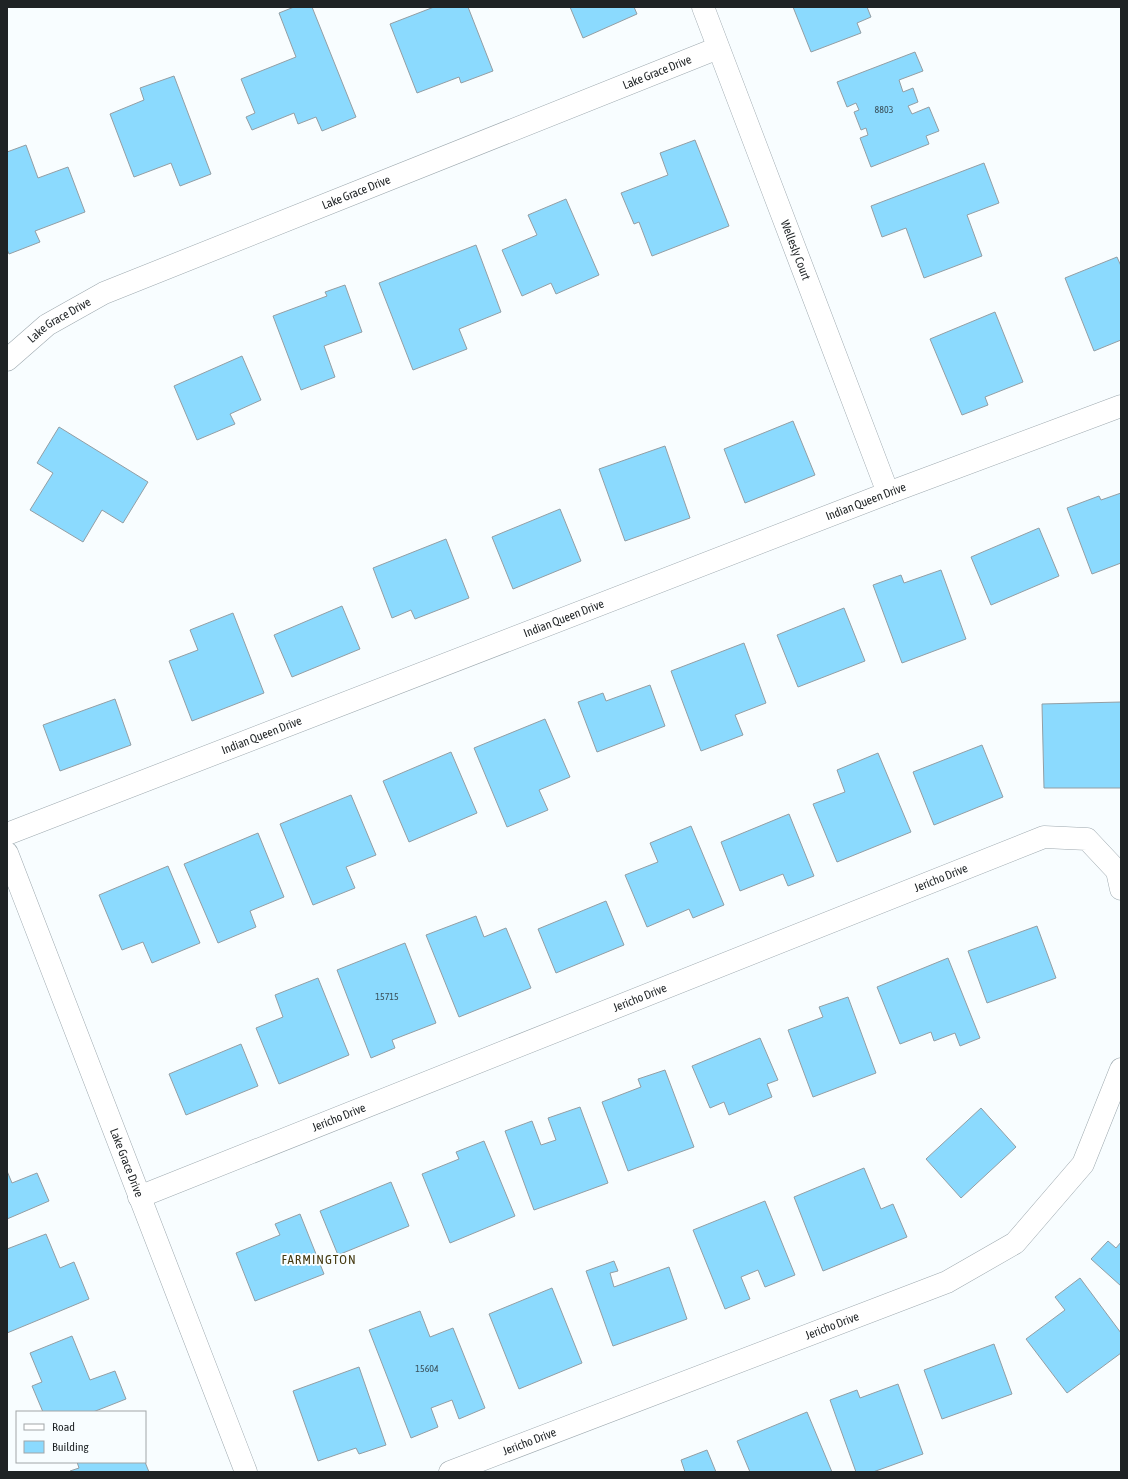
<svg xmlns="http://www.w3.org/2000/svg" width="1128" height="1479" font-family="'Asap Condensed',sans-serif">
<rect width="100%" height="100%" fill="#f8fdff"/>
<g fill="#8bdafe" stroke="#939ea4">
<path d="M 294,7 L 312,7 L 356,117 L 322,131 L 316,117 L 298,124 L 294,113 L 252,130 L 246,117 L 255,113 L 241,79 L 296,57 L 279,13 Z"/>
<path d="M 434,7 L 468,7 L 493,71 L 461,83 L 459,77 L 417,93 L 390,24 Z"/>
<path d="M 570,7 L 634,7 L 637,14 L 583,38 Z"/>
<path d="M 793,7 L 867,7 L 871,17 L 857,23 L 861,33 L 811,52 Z"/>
<path d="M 915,52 L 923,71 L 899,80 L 903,92 L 913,88 L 918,102 L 908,106 L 912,114 L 929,107 L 939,131 L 926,136 L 929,144 L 871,167 L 860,138 L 868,135 L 866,128 L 861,130 L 854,112 L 859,110 L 856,103 L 847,107 L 837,82 Z"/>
<path d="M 174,76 L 211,174 L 180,186 L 171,163 L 134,177 L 110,114 L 144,100 L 140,88 Z"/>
<path d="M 695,140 L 729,226 L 652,256 L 639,222 L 634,224 L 621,193 L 668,175 L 660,153 Z"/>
<path d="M 26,145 L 38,178 L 68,167 L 85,212 L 35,231 L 40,242 L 9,254 L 7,249 L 7,152 Z"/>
<path d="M 984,163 L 999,203 L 967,215 L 982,256 L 924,278 L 906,228 L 882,237 L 871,206 Z"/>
<path d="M 566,199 L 599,275 L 556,294 L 551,283 L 522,296 L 502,250 L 537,235 L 528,215 Z"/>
<path d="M 476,245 L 501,312 L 459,329 L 467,349 L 413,370 L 379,283 Z"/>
<path d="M 1117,257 L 1121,266 L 1121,340 L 1094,351 L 1065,278 Z"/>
<path d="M 345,285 L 362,332 L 324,346 L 335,377 L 301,390 L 273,316 L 327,296 L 325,292 Z"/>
<path d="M 995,312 L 1023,382 L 985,397 L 988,405 L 962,415 L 930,339 Z"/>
<path d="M 242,356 L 261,400 L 230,414 L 235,424 L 197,440 L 174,386 Z"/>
<path d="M 793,421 L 815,475 L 745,503 L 724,449 Z"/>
<path d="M 59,427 L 148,482 L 123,523 L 102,510 L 83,542 L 30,510 L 53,473 L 37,463 Z"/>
<path d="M 665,446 L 690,518 L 625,541 L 599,469 Z"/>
<path d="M 1121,493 L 1121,563 L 1092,574 L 1067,508 L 1099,496 L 1101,500 Z"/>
<path d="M 560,509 L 581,561 L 513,589 L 492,537 Z"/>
<path d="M 1039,528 L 1059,576 L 991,605 L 971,557 Z"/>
<path d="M 446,539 L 469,598 L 415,619 L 411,610 L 392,618 L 373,568 Z"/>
<path d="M 941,570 L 966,639 L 902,663 L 873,585 L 901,575 L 904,583 Z"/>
<path d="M 342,606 L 360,649 L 292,677 L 274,635 Z"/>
<path d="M 844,608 L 865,661 L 798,687 L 777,635 Z"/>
<path d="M 233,613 L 264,693 L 192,721 L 169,661 L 198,650 L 190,630 Z"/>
<path d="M 744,643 L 766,703 L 735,715 L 743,735 L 701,751 L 671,671 Z"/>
<path d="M 650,685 L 665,726 L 597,752 L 578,702 L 603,693 L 606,701 Z"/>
<path d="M 115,699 L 131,745 L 60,771 L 43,725 Z"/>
<path d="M 1121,702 L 1121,788 L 1044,788 L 1042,704 Z"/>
<path d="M 545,719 L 570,777 L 539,790 L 548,810 L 507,827 L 474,748 Z"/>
<path d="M 982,745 L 1003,797 L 934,825 L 913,772 Z"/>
<path d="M 451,752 L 477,813 L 409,842 L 383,781 Z"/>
<path d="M 878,753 L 911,832 L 837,862 L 813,804 L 845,792 L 837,770 Z"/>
<path d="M 351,795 L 376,855 L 346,867 L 355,888 L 313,905 L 280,824 Z"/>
<path d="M 789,814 L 814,876 L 788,886 L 783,874 L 740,891 L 721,842 Z"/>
<path d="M 691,826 L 724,905 L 693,918 L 689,909 L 647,927 L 625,875 L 658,862 L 650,843 Z"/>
<path d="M 258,833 L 284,897 L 250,911 L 256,927 L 218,943 L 184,864 Z"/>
<path d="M 168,866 L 200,943 L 152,963 L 143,942 L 122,950 L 99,895 Z"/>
<path d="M 606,901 L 624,945 L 556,973 L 538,929 Z"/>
<path d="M 476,916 L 484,937 L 506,928 L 531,988 L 459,1017 L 426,935 Z"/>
<path d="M 1037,926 L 1056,978 L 987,1003 L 968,951 Z"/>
<path d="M 405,943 L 436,1023 L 392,1040 L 395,1048 L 371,1058 L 337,970 Z"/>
<path d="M 948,958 L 980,1038 L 960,1046 L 955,1033 L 934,1041 L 931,1032 L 900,1044 L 877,987 Z"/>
<path d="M 318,978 L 349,1055 L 279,1084 L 256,1028 L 283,1017 L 275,995 Z"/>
<path d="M 848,997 L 876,1073 L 813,1097 L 788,1030 L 823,1017 L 819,1007 Z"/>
<path d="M 760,1038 L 778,1080 L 767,1084 L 772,1097 L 729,1115 L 724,1102 L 710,1108 L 692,1066 Z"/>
<path d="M 241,1044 L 258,1086 L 186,1115 L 169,1074 Z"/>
<path d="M 665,1070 L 694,1147 L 628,1171 L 602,1102 L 641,1087 L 638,1079 Z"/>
<path d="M 580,1107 L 608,1183 L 534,1210 L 505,1131 L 532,1121 L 541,1145 L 556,1140 L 548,1118 Z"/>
<path d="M 981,1108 L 1016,1147 L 961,1198 L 926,1159 Z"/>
<path d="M 484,1141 L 515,1216 L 450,1243 L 422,1174 L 459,1159 L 456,1152 Z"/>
<path d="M 864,1168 L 881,1209 L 893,1204 L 907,1237 L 823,1271 L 794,1197 Z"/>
<path d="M 7,1171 L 12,1183 L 37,1173 L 49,1201 L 7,1219 Z"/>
<path d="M 391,1182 L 409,1226 L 338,1255 L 320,1211 Z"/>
<path d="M 765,1201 L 795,1275 L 765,1287 L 758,1270 L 741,1277 L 750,1299 L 725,1309 L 693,1230 Z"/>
<path d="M 300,1214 L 324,1274 L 255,1301 L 236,1253 L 280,1235 L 275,1224 Z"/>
<path d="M 46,1234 L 60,1268 L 74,1262 L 89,1299 L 7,1333 L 7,1249 Z"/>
<path d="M 1108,1241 L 1116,1248 L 1121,1242 L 1121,1286 L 1091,1259 Z"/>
<path d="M 614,1261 L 618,1271 L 610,1273 L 614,1287 L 669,1267 L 687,1319 L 613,1346 L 586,1271 Z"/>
<path d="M 1080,1278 L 1121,1333 L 1121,1353 L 1067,1393 L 1026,1339 L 1065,1310 L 1055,1297 Z"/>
<path d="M 552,1288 L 582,1363 L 519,1389 L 489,1314 Z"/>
<path d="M 420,1311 L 430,1337 L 453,1328 L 485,1408 L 459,1419 L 452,1400 L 431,1408 L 438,1427 L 411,1438 L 369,1330 Z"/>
<path d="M 72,1336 L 90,1380 L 115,1371 L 126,1399 L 93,1412 L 43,1412 L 32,1386 L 42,1382 L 30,1353 Z"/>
<path d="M 994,1344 L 1012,1394 L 942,1419 L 924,1370 Z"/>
<path d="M 359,1367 L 386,1445 L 359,1454 L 356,1448 L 318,1461 L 293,1391 Z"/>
<path d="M 898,1384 L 923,1454 L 873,1472 L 856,1472 L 830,1400 L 857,1390 L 860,1398 Z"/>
<path d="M 807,1412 L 832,1472 L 750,1472 L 737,1441 Z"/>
<path d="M 707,1450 L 716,1472 L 685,1472 L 681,1460 Z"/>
<path d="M 77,1462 L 145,1462 L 149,1472 L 71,1472 L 70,1471 L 79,1468 Z"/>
</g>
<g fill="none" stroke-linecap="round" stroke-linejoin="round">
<g stroke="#9ea9af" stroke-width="23">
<g id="minor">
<path id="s1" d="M 703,7 L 888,493"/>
<path id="s2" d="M 7,360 L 47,325 L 104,293 L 718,48"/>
<path id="s3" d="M 7,834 L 888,493 L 1121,406"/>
<path id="s4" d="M 7,853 L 246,1472"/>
<path id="s5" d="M 139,1197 L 1044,837 L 1087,839 L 1117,871 L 1121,889"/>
<path id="s6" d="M 450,1472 L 947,1282 L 1015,1243 L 1083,1164 L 1121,1069"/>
</g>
</g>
<use href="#minor" stroke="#fff" stroke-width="22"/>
</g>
<g text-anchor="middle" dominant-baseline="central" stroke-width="4" stroke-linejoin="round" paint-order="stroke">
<g font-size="10" fill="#3a515b">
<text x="884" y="109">8803</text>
<text x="387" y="996">15715</text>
<text x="427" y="1368">15604</text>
</g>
<g font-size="12" fill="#1f2325" stroke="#f8fdff">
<text stroke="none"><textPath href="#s2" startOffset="714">Lake Grace Drive</textPath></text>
<text stroke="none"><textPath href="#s2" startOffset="390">Lake Grace Drive</textPath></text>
<text stroke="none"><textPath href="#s1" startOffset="260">Wellesly Court</textPath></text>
<text stroke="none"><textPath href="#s2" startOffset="66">Lake Grace Drive</textPath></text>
<text stroke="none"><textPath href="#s3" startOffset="921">Indian Queen Drive</textPath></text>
<text stroke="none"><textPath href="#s3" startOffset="597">Indian Queen Drive</textPath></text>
<text stroke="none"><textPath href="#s3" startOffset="273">Indian Queen Drive</textPath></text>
<text stroke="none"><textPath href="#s5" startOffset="863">Jericho Drive</textPath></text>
<text stroke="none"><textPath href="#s5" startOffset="539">Jericho Drive</textPath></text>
<text stroke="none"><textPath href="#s5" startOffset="215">Jericho Drive</textPath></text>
<text stroke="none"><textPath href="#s4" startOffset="332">Lake Grace Drive</textPath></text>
<text stroke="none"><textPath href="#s6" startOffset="409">Jericho Drive</textPath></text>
<text stroke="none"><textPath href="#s6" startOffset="85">Jericho Drive</textPath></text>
</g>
<g font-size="13" letter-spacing="1" fill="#463a11" stroke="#f8fdff">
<text x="319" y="1259">FARMINGTON</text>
</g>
</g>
<rect width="1128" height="1479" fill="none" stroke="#1f2325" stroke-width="16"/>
<rect x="16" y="1411" width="130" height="52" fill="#f8fdff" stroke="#a1a6a8"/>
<rect x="24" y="1424" width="20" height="6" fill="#ffffff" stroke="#a1a6a8"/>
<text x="52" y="1431" font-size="12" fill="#1f2325">Road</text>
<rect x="24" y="1441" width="20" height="12" fill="#8bdafe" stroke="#a1a6a8"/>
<text x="52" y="1451" font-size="12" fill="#1f2325">Building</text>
</svg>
